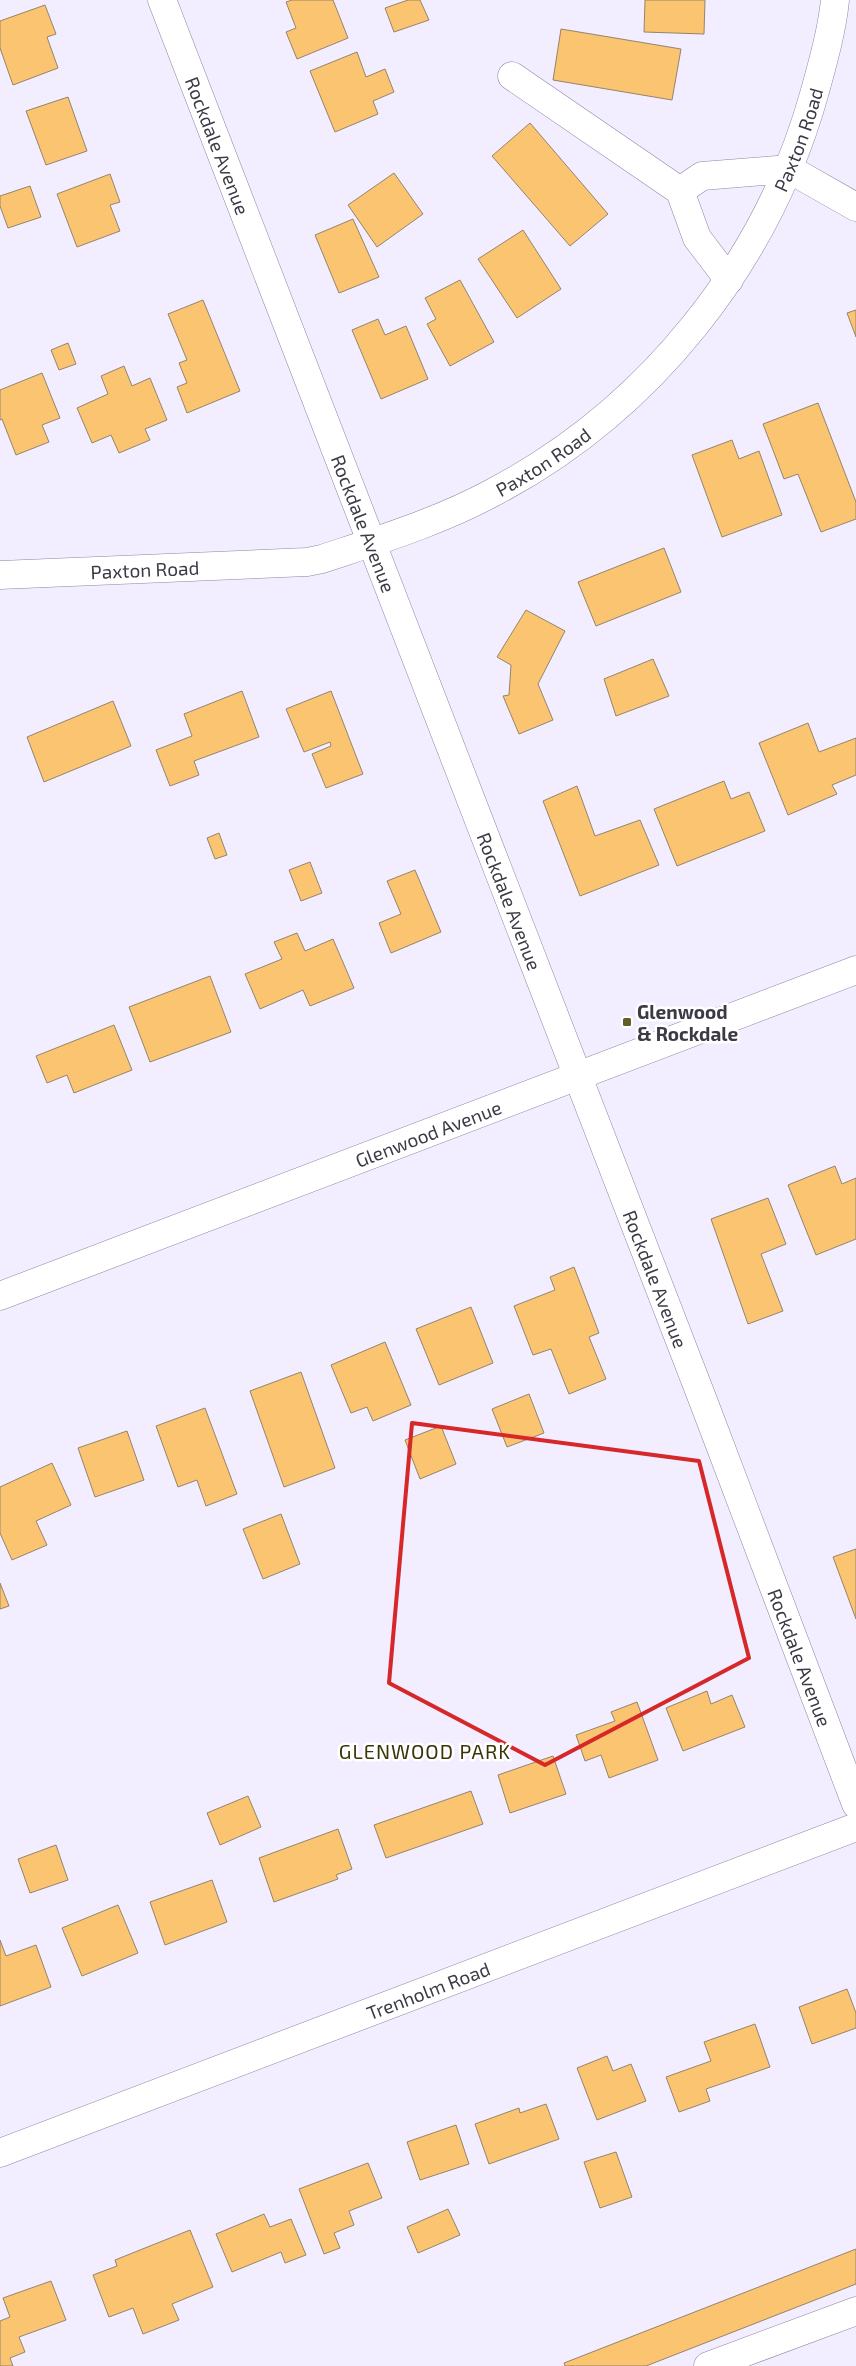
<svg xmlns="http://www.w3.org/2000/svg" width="856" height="2366" font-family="'Exo 2',sans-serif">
<rect width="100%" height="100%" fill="#f2edff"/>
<g fill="#fac470" stroke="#95846c">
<path d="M 292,0 L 333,0 L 348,38 L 297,59 L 286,32 L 296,28 L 286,2 Z"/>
<path d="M 408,0 L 420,0 L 429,20 L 394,32 L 385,8 Z"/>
<path d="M 645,0 L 705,0 L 704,34 L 644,32 Z"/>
<path d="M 45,5 L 56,34 L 47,37 L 58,68 L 13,85 L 0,48 L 0,21 Z"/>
<path d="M 561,29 L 681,49 L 672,100 L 553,80 Z"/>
<path d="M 357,52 L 366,77 L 385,69 L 394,92 L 373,101 L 378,114 L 335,132 L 310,71 Z"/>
<path d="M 68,97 L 87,151 L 46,165 L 26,111 Z"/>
<path d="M 530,123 L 608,214 L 570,246 L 492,156 Z"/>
<path d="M 394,173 L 423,214 L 377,247 L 348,205 Z"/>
<path d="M 110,174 L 120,202 L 110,205 L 120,231 L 77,247 L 57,194 Z"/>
<path d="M 30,186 L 41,217 L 8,228 L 0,206 L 0,196 Z"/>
<path d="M 353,219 L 379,277 L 339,293 L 315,235 Z"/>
<path d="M 523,230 L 561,289 L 517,318 L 478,259 Z"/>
<path d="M 460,280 L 494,342 L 450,366 L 427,324 L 436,319 L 425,298 Z"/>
<path d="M 203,300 L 240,391 L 187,413 L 177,387 L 187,383 L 179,363 L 187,360 L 168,314 Z"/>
<path d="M 856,310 L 856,337 L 847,313 Z"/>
<path d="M 378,319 L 385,335 L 406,326 L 428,379 L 381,399 L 352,330 Z"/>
<path d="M 68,343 L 76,364 L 59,370 L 51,350 Z"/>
<path d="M 124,366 L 132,386 L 150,378 L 167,420 L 145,429 L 150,440 L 119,453 L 111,435 L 92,443 L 77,408 L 108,394 L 101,376 Z"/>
<path d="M 42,373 L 60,418 L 42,425 L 49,442 L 16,455 L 2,419 L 0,420 L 0,390 Z"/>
<path d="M 818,403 L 856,502 L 856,519 L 821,532 L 798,474 L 784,479 L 763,424 Z"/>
<path d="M 732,440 L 739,459 L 759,451 L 782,515 L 722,537 L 692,455 Z"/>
<path d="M 664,548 L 681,592 L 596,626 L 578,582 Z"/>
<path d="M 526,610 L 565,631 L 538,684 L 553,720 L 519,734 L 503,696 L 509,695 L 511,665 L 497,657 Z"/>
<path d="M 653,659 L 669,696 L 616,716 L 604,679 Z"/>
<path d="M 242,691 L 259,737 L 194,761 L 199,775 L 170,786 L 156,750 L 192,736 L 184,714 Z"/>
<path d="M 331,691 L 363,774 L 326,788 L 312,754 L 331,746 L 330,742 L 304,752 L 286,709 Z"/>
<path d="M 113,701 L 131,746 L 44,782 L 27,737 Z"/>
<path d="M 808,723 L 819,752 L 856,738 L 856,775 L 832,785 L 837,794 L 788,815 L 759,743 Z"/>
<path d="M 724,781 L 731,799 L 749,792 L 765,831 L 677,866 L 654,809 Z"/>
<path d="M 577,786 L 595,836 L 640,820 L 659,865 L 580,896 L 543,801 Z"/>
<path d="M 219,833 L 227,855 L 215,859 L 207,838 Z"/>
<path d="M 310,862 L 322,893 L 301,901 L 289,870 Z"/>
<path d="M 415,870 L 441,932 L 391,953 L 379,923 L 401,914 L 387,881 Z"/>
<path d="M 297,933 L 305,951 L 333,939 L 354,988 L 310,1006 L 303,990 L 260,1009 L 245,974 L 282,959 L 274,942 Z"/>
<path d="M 210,976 L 231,1032 L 150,1062 L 129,1007 Z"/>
<path d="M 114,1025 L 132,1070 L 74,1093 L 67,1075 L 47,1083 L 36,1056 Z"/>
<path d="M 835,1166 L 842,1184 L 856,1178 L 856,1239 L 816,1255 L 788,1185 Z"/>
<path d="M 768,1198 L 786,1244 L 761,1254 L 783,1311 L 748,1324 L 711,1219 Z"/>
<path d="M 574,1267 L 599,1333 L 589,1337 L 606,1379 L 569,1394 L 551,1349 L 533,1355 L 514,1306 L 555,1290 L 550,1277 Z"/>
<path d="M 471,1307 L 493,1363 L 439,1385 L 416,1329 Z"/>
<path d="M 385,1342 L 411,1405 L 373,1421 L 367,1407 L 351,1413 L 331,1365 Z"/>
<path d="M 301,1372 L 335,1468 L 284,1487 L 250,1391 Z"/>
<path d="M 529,1394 L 544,1433 L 507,1447 L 492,1409 Z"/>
<path d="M 205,1408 L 237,1494 L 206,1506 L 197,1480 L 178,1487 L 156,1426 Z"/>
<path d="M 441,1426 L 456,1464 L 420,1479 L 405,1440 Z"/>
<path d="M 127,1431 L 144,1480 L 95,1497 L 78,1448 Z"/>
<path d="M 52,1463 L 71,1505 L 36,1521 L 47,1545 L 12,1560 L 0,1533 L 0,1487 Z"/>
<path d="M 281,1514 L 300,1564 L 263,1579 L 243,1529 Z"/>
<path d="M 856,1549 L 856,1619 L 833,1557 Z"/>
<path d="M 0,1583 L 9,1606 L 0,1609 Z"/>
<path d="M 707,1691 L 711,1704 L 732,1695 L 745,1727 L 683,1751 L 666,1708 Z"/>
<path d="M 637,1702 L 658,1760 L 609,1778 L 601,1755 L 585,1761 L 576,1735 L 615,1721 L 611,1712 Z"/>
<path d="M 553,1756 L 566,1794 L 510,1813 L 498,1775 Z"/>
<path d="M 471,1791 L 483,1824 L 386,1858 L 374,1825 Z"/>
<path d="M 248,1796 L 261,1827 L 220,1845 L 207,1813 Z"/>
<path d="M 338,1829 L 352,1869 L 336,1875 L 338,1879 L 274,1902 L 259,1858 Z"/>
<path d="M 56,1845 L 68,1880 L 30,1893 L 18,1859 Z"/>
<path d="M 212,1880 L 227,1922 L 165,1945 L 150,1902 Z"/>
<path d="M 118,1905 L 138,1953 L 82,1976 L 62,1928 Z"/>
<path d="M 0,1940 L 6,1956 L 36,1945 L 51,1987 L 0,2006 Z"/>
<path d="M 847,1989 L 856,2013 L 856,2028 L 812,2044 L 799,2007 Z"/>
<path d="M 755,2024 L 770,2067 L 706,2089 L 710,2101 L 679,2112 L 666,2077 L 711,2061 L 704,2042 Z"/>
<path d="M 607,2056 L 613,2071 L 631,2064 L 646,2101 L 597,2120 L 577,2068 Z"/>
<path d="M 546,2104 L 559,2139 L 489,2164 L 475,2124 L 519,2108 L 520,2113 Z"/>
<path d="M 456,2125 L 469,2164 L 420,2180 L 407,2142 Z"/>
<path d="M 616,2152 L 632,2197 L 600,2208 L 584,2162 Z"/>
<path d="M 368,2163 L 382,2198 L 349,2211 L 354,2225 L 334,2233 L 340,2248 L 324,2254 L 299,2189 Z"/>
<path d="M 448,2209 L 460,2235 L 418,2253 L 407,2227 Z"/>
<path d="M 264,2214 L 270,2227 L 291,2219 L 306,2255 L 285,2263 L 281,2252 L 232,2272 L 216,2234 Z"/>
<path d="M 190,2230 L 213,2287 L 172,2304 L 179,2320 L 143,2334 L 133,2308 L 109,2317 L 93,2275 L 117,2266 L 115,2260 Z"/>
<path d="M 856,2249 L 856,2284 L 646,2366 L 565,2366 L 564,2363 Z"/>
<path d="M 51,2281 L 66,2320 L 19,2337 L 25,2352 L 10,2358 L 13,2366 L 0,2366 L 0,2321 L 10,2317 L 3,2298 Z"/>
</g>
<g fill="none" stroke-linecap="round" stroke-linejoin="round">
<g stroke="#8e86a0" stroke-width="29">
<g id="minor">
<path id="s1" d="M 162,0 L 704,1403 L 856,1804"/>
<path d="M 512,76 L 680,191"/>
<path d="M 729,280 L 697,238 L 680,191 L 702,176 L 789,169 L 856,207"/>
<path id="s2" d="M 0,575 L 307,562 L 322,559 C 379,540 438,522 492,493 C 649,411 768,262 815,91 C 823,62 832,30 835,0"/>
<path id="s3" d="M 0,1296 L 856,970"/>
<path id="s4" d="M 0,2153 L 856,1827"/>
<path d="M 708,2366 L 856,2311"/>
</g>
</g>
<use href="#minor" stroke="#fff" stroke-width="28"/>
</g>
<path fill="none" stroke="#d62828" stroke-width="4" stroke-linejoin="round" d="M 412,1423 L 699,1461 L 749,1658 L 545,1765 L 389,1683 Z"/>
<rect fill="#645c29" stroke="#fff" stroke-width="2" x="622" y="1017" width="10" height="10" rx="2.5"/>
<g text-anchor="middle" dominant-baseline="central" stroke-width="5" stroke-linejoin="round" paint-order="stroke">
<g font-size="19" fill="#3d3a45" stroke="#fff">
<text stroke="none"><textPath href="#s2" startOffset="984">Paxton Road</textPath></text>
<text stroke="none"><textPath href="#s1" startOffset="156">Rockdale Avenue</textPath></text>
<text stroke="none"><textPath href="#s2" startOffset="565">Paxton Road</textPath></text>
<text stroke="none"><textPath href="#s1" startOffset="561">Rockdale Avenue</textPath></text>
<text stroke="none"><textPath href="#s2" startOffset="145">Paxton Road</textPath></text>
<text stroke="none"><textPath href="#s1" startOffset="966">Rockdale Avenue</textPath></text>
<text stroke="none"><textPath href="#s3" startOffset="458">Glenwood Avenue</textPath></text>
<text stroke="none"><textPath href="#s1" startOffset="1371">Rockdale Avenue</textPath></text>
<text stroke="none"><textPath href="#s1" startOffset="1776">Rockdale Avenue</textPath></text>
<text stroke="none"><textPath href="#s4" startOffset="458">Trenholm Road</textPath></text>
</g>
<g font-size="19" font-weight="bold" fill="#3d3a45" stroke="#fff" text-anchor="start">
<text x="637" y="1011">Glenwood<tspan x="637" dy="22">&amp; Rockdale</tspan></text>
</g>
<g font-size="20" letter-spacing="1" fill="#3a3409" stroke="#fff">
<text x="425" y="1751">GLENWOOD PARK</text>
</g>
</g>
</svg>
